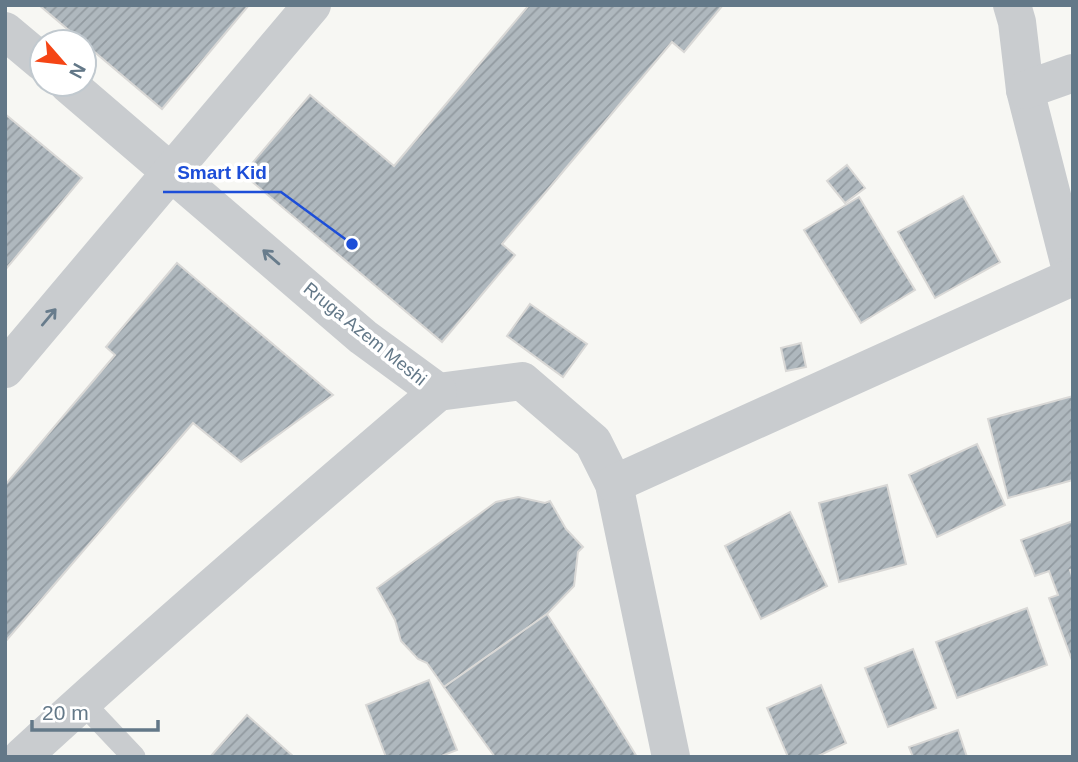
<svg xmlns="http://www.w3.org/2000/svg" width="1078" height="762" font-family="Arial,sans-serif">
<defs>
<pattern id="building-hatch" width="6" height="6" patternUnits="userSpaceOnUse" patternTransform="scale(1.75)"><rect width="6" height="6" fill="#afb8be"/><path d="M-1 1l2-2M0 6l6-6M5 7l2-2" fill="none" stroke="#929aa0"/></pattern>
</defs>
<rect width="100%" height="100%" fill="#f7f7f3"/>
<g fill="url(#building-hatch)" stroke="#d9d8d6" stroke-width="2">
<path d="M 39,5 L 249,5 L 162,109 Z"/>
<path d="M 529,5 L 723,5 L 684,52 L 672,42 L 502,244 L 515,255 L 442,342 L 243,174 L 310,95 L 394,166 Z"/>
<path d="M 5,114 L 82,178 L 5,270 Z"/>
<path d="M 847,165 L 865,188 L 845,203 L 827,181 Z"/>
<path d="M 963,196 L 1000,262 L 935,298 L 898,232 Z"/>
<path d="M 859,197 L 915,290 L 861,323 L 804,230 Z"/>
<path d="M 177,263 L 333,395 L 241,462 L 193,423 L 5,642 L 5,485 L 115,355 L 106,347 Z"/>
<path d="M 530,304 L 587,344 L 563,377 L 507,336 Z"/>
<path d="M 801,343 L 806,367 L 786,371 L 781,348 Z"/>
<path d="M 1073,396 L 1073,480 L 1008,498 L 988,419 Z"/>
<path d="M 977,444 L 1005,505 L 937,537 L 909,475 Z"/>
<path d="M 887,485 L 906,564 L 839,582 L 819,503 Z"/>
<path d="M 518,497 L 545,503 L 550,501 L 566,529 L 583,547 L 578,552 L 574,586 L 547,614 L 444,687 L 427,663 L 418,659 L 401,641 L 395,620 L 377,588 L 496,502 Z"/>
<path d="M 790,512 L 827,586 L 761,619 L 725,546 Z"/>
<path d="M 1073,521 L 1073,569 L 1070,570 L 1073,578 L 1073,663 L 1049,598 L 1058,595 L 1049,571 L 1035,576 L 1021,540 Z"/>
<path d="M 1027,608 L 1047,665 L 957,698 L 936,642 Z"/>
<path d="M 547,614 L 599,695 L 637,757 L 495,757 L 444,687 Z"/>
<path d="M 913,649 L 936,708 L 888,727 L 865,668 Z"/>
<path d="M 429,680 L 457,750 L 439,757 L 386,757 L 366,705 Z"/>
<path d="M 821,685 L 846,743 L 816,757 L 788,757 L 767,708 Z"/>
<path d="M 247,715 L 294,757 L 210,757 Z"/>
<path d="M 958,730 L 967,757 L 913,757 L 909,747 Z"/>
</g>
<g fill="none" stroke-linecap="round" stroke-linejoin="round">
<path stroke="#c9cccf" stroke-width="23" d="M 82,702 L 134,757"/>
<g stroke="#c9cccf" stroke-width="38">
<path d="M 1012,5 L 1017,22 L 1025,90 L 1073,278"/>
<path d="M 5,31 L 42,62"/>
<path d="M 68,84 L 363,337 L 438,392 L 522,381 L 593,442 L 614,484 L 671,757"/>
<path d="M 1025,90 L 1073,73"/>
<path d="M 5,369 L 312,5"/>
<path d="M 614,484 L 1072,277"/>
<path d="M 22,757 C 158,632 298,512 438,392"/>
</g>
</g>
<defs><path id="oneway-shaft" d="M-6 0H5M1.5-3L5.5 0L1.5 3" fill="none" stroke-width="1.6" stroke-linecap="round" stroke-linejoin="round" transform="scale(1.75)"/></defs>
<g stroke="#687c8c">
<use href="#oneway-shaft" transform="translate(271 257) rotate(-139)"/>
<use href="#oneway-shaft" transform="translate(49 317) rotate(-50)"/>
</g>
<g text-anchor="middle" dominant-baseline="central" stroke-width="7" stroke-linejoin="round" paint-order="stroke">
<g font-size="18" fill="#637888" stroke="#fff">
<text transform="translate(365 334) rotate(39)">Rruga Azem Meshi</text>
</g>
</g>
<path fill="none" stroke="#1d4ed8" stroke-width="2.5" d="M352 244L281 192H163"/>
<circle fill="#1d4ed8" stroke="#fff" stroke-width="2.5" cx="352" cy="244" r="7"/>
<g font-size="19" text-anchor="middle" font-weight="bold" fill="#1d4ed8" stroke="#fff" stroke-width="7" stroke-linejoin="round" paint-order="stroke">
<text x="222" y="179">Smart Kid</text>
</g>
<rect width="1078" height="762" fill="none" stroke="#637888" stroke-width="14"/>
<g transform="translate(63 63) rotate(118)"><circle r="33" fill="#ffffff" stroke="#c1c9cf" stroke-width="2"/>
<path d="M0-5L12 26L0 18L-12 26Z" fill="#f54515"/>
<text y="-10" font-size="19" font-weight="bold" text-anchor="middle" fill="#637888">N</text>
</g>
<path d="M32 720v10h126v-10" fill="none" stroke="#637888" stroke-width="3.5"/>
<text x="42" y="720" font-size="21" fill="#637888" stroke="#ffffff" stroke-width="5" paint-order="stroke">20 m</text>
</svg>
